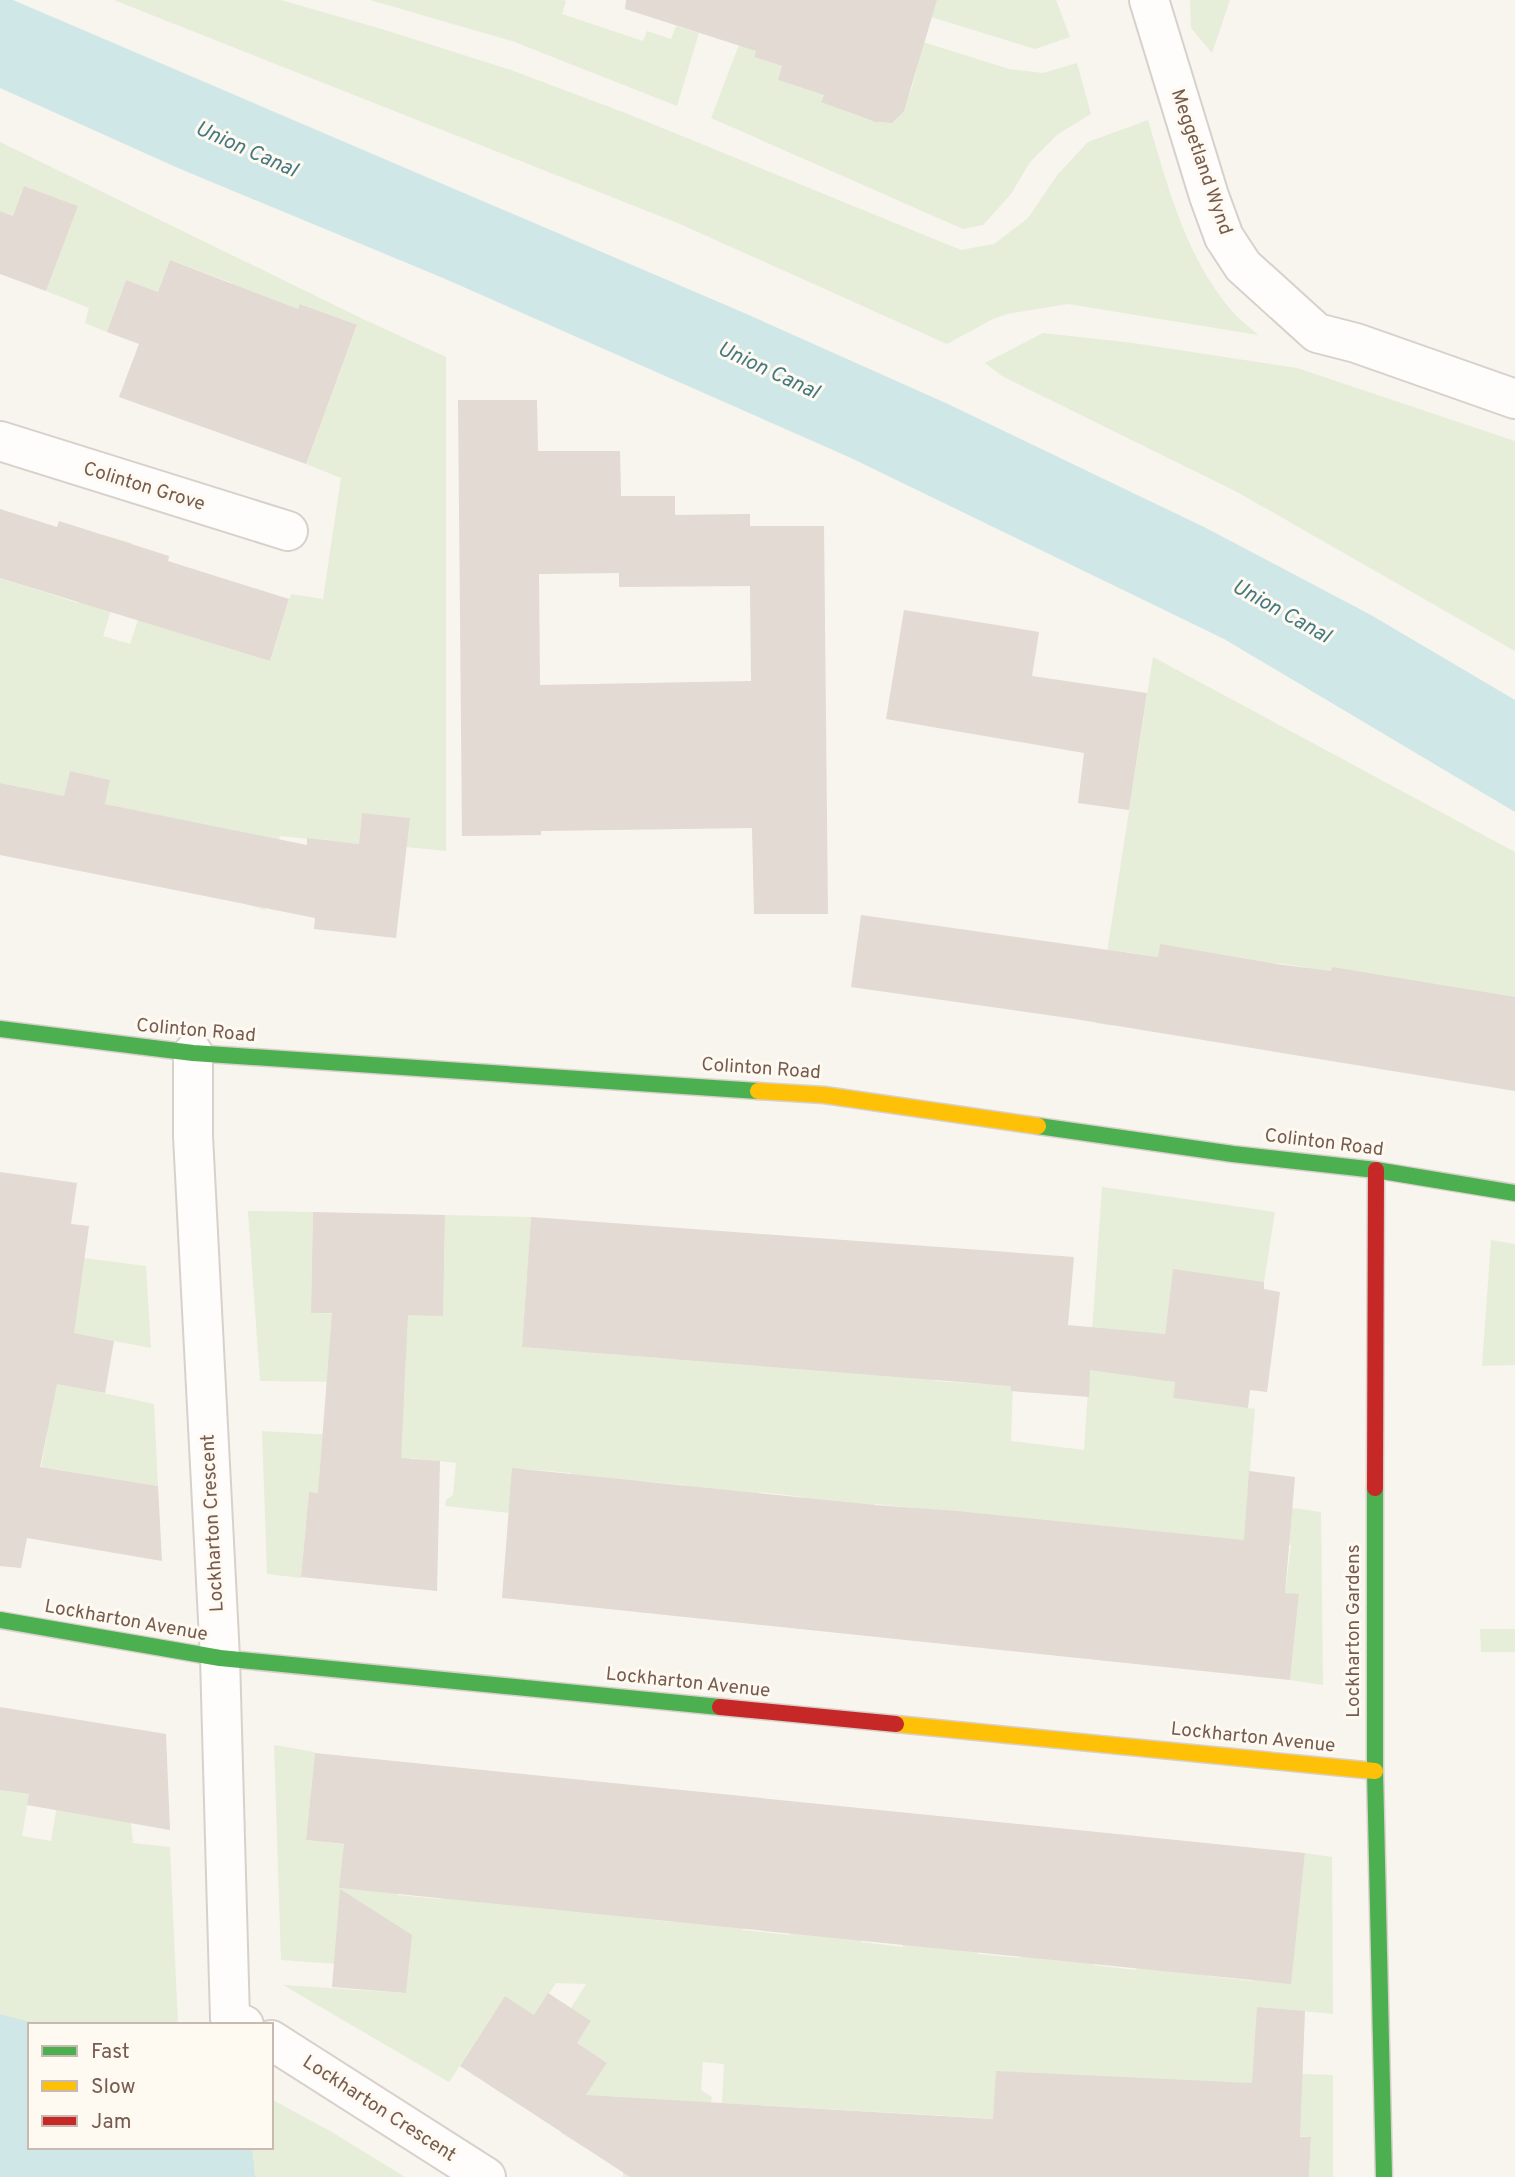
<svg xmlns="http://www.w3.org/2000/svg" width="1515" height="2177" font-family="Overpass,sans-serif">
<rect width="100%" height="100%" fill="#f8f4ee"/>
<g fill="#e6eed9">
<path d="M 114,0 L 281,0 L 385,30 L 511,70 L 628,114 L 961,250 L 994,244 L 1028,218 L 1058,174 L 1088,142 L 1148,120 C 1167,184 1184,251 1226,304 C 1235,316 1247,325 1258,335 L 1068,304 L 1007,314 L 993,319 L 947,344 L 680,224 Z"/>
<path d="M 370,0 L 562,0 L 566,1 L 562,14 L 643,41 L 647,31 L 671,39 L 676,26 L 699,33 L 677,106 L 512,41 Z"/>
<path d="M 937,0 L 1056,0 L 1070,37 L 1035,49 L 931,17 Z"/>
<path d="M 1190,0 L 1230,0 L 1212,53 L 1191,28 Z"/>
<path d="M 742,37 L 758,43 L 754,57 L 782,66 L 778,80 L 824,95 L 821,101 C 838,107 868,123 885,123 C 909,123 918,62 923,42 L 1009,69 L 1043,73 L 1077,63 L 1091,114 L 1058,134 L 1030,162 L 1011,194 L 983,225 L 963,229 L 711,118 Z"/>
<path d="M 0,142 L 365,320 L 446,357 L 446,851 L 406,847 L 409,818 L 362,813 L 359,844 L 280,836 L 265,910 L 245,904 L 258,836 L 105,804 L 110,780 L 70,771 L 64,796 L 0,783 L 0,578 L 78,603 L 100,534 L 132,543 L 103,636 L 130,644 L 138,620 L 270,661 L 291,594 L 323,599 L 341,478 L 306,464 L 357,326 L 301,304 L 288,338 L 194,423 L 182,420 L 232,283 L 170,260 L 158,292 L 126,280 L 107,332 L 85,323 L 89,308 L 46,291 L 78,206 L 24,186 L 13,216 L 0,211 Z"/>
<path d="M 1043,333 L 1133,343 L 1297,368 L 1515,441 L 1515,651 L 1237,492 L 1002,376 L 985,363 Z"/>
<path d="M 1153,657 L 1515,852 L 1515,1010 L 1302,979 L 1304,967 L 1277,963 L 1274,976 L 1247,959 L 1160,945 L 1158,957 L 1126,952 L 1114,1026 L 1096,1023 Z"/>
<path d="M 1102,1187 L 1275,1212 L 1264,1282 L 1173,1270 L 1159,1379 L 1175,1382 L 1173,1398 L 1255,1409 L 1247,1502 L 1321,1512 L 1323,1685 L 1290,1680 L 1299,1595 L 1285,1593 L 1291,1545 L 875,1504 L 872,1535 L 801,1530 L 803,1497 L 759,1492 L 755,1524 L 685,1485 L 641,1481 L 638,1512 L 567,1507 L 571,1473 L 524,1469 L 521,1501 L 528,1515 L 445,1506 L 446,1500 L 453,1495 L 456,1463 L 410,1458 L 406,1488 L 351,1496 L 309,1492 L 301,1578 L 267,1574 L 262,1431 L 375,1437 L 405,1383 L 406,1323 L 398,1314 L 443,1315 L 445,1215 L 531,1217 L 522,1347 L 545,1349 L 613,1326 L 612,1354 L 658,1358 L 937,1351 L 935,1381 L 983,1384 L 1014,1350 L 1011,1441 L 1084,1450 Z"/>
<path d="M 248,1211 L 313,1212 L 311,1313 L 355,1314 L 352,1382 L 260,1381 Z"/>
<path d="M 1491,1240 L 1515,1244 L 1515,1365 L 1482,1366 Z"/>
<path d="M 67,1256 L 146,1266 L 151,1348 L 67,1332 L 71,1386 L 154,1404 L 158,1486 L 41,1467 L 47,1434 L 20,1429 Z"/>
<path d="M 1480,1629 L 1515,1629 L 1515,1652 L 1481,1652 Z"/>
<path d="M 274,1745 L 315,1752 L 306,1840 L 348,1845 L 343,1858 L 339,1888 L 360,1890 L 365,1846 L 400,1864 L 397,1895 L 441,1899 L 444,1871 L 515,1877 L 512,1905 L 556,1910 L 560,1881 L 629,1917 L 672,1922 L 746,1901 L 743,1930 L 790,1935 L 793,1904 L 863,1911 L 861,1942 L 903,1947 L 908,1915 L 980,1923 L 978,1954 L 1020,1958 L 1023,1927 L 1095,1935 L 1093,1965 L 1136,1970 L 1139,1937 L 1211,1944 L 1208,1976 L 1253,1981 L 1257,1950 L 1295,1941 L 1305,1853 L 1332,1857 L 1333,2014 L 1258,2007 L 1254,2072 L 1333,2075 L 1333,2177 L 1309,2177 L 1311,2137 L 1271,2135 L 1274,2085 L 1233,2082 L 1229,2132 L 722,2103 L 724,2064 L 703,2062 L 701,2090 L 712,2097 L 711,2102 L 657,2177 L 623,2177 L 624,2123 L 606,2113 L 585,2148 L 561,2133 L 607,2063 L 572,2040 L 575,2035 L 583,2034 L 591,2021 L 571,2008 L 586,1984 L 556,1983 L 540,2007 L 537,2017 L 505,1996 L 449,2082 L 283,1985 L 406,1993 L 408,1969 L 281,1960 Z"/>
<path d="M 0,1790 L 29,1794 L 22,1836 L 51,1841 L 58,1799 L 131,1823 L 133,1843 L 170,1847 L 178,2025 L 30,2025 L 30,2147 L 271,2147 L 271,2099 L 330,2131 L 405,2177 L 0,2177 Z"/>
</g>
<g fill="#d0e7e8">
<path d="M 0,0 L 13,0 L 742,312 L 948,404 L 1206,528 L 1371,615 L 1515,700 L 1515,812 L 1224,639 L 851,458 L 443,278 L 178,168 L 0,88 Z"/>
<path d="M 0,2014 L 41,2025 L 30,2025 L 30,2147 L 252,2147 L 255,2177 L 0,2177 Z"/>
</g>
<g fill="#e2dad3" fill-rule="evenodd">
<path d="M 626,0 L 937,0 L 904,111 L 892,123 L 875,122 L 821,102 L 824,95 L 778,80 L 782,66 L 754,57 L 756,51 L 625,9 Z"/>
<path d="M 24,186 L 78,206 L 46,291 L 0,274 L 0,211 L 13,216 Z"/>
<path d="M 170,260 L 298,309 L 300,304 L 357,325 L 306,464 L 119,397 L 139,344 L 107,332 L 126,280 L 158,292 Z"/>
<path d="M 458,400 L 537,400 L 538,451 L 620,451 L 621,496 L 675,496 L 675,515 L 750,514 L 750,526 L 824,526 L 828,914 L 754,914 L 752,828 L 541,831 L 541,835 L 462,836 ZM 619,573 L 619,587 L 750,586 L 751,681 L 540,685 L 539,574 Z"/>
<path d="M 0,509 L 57,527 L 59,521 L 169,556 L 168,561 L 289,599 L 270,661 L 0,578 Z"/>
<path d="M 904,610 L 1039,632 L 1032,676 L 1147,693 L 1129,810 L 1078,803 L 1084,753 L 886,719 Z"/>
<path d="M 70,771 L 110,780 L 105,804 L 307,845 L 307,838 L 359,844 L 362,813 L 410,818 L 396,938 L 314,929 L 315,918 L 0,855 L 0,783 L 64,796 Z"/>
<path d="M 861,915 L 1158,957 L 1160,944 L 1276,964 L 1331,971 L 1332,967 L 1515,997 L 1515,1091 L 1075,1019 L 851,987 Z"/>
<path d="M 0,1172 L 77,1183 L 71,1224 L 89,1226 L 74,1333 L 114,1341 L 105,1393 L 57,1384 L 40,1467 L 158,1486 L 162,1561 L 27,1538 L 21,1568 L 0,1566 Z"/>
<path d="M 313,1212 L 445,1215 L 443,1316 L 408,1315 L 401,1458 L 440,1461 L 437,1591 L 301,1577 L 309,1492 L 318,1493 L 332,1313 L 311,1313 Z"/>
<path d="M 531,1217 L 1074,1257 L 1068,1325 L 1165,1334 L 1173,1269 L 1264,1282 L 1264,1289 L 1280,1292 L 1267,1392 L 1250,1390 L 1248,1408 L 1173,1398 L 1175,1382 L 1090,1370 L 1089,1397 L 1011,1391 L 1011,1386 L 522,1347 Z"/>
<path d="M 512,1468 L 875,1505 L 957,1511 L 1244,1540 L 1249,1471 L 1295,1477 L 1285,1593 L 1299,1594 L 1290,1680 L 502,1598 Z"/>
<path d="M 0,1707 L 166,1734 L 170,1830 L 27,1805 L 29,1794 L 0,1790 Z"/>
<path d="M 315,1753 L 1305,1853 L 1291,1984 L 339,1888 L 344,1844 L 306,1840 Z"/>
<path d="M 340,1889 L 412,1935 L 406,1993 L 332,1987 Z"/>
<path d="M 548,1993 L 591,2021 L 577,2043 L 607,2063 L 586,2095 L 993,2119 L 996,2071 L 1252,2083 L 1257,2007 L 1305,2011 L 1300,2137 L 1311,2137 L 1309,2177 L 630,2177 L 460,2066 L 505,1996 L 534,2015 Z"/>
</g>
<g fill="none" stroke-linecap="round" stroke-linejoin="round">
<g stroke="#d7d1cc" stroke-width="42">
<g id="street">
<path d="M 1149,0 L 1209,196 L 1224,237 L 1243,266 L 1317,333 L 1356,343 L 1515,399"/>
<path d="M 0,441 L 288,531"/>
<path d="M 193,1053 L 193,1136 L 220,1658 L 230,2019 L 244,2025"/>
<path d="M 271,2040 L 486,2177"/>
</g>
</g>
<g stroke="#d8d0ca" stroke-width="19">
<g id="fast">
<path d="M 0,1029 L 193,1053 L 758,1091"/>
<path d="M 1038,1126 L 1233,1154 L 1376,1170 L 1515,1193"/>
<path d="M 1375,1488 L 1375,1771 L 1384,2177"/>
<path d="M 0,1620 L 220,1658 L 720,1707"/>
</g>
</g>
<g stroke="#d8d0ca" stroke-width="19">
<g id="slow">
<path d="M 758,1091 L 824,1095 L 1038,1126"/>
<path d="M 896,1724 L 1375,1771"/>
</g>
</g>
<g stroke="#d8d0ca" stroke-width="19">
<g id="jam">
<path d="M 1375,1488 L 1376,1170"/>
<path d="M 720,1707 L 896,1724"/>
</g>
</g>
<use href="#street" stroke="#fefdfc" stroke-width="38"/>
<use href="#fast" stroke="#4caf50" stroke-width="16"/>
<use href="#slow" stroke="#ffc107" stroke-width="16"/>
<use href="#jam" stroke="#c62828" stroke-width="16"/>
</g>
<g text-anchor="middle" dominant-baseline="central" stroke-width="6" stroke-linejoin="round" paint-order="stroke">
<g font-size="19" fill="#765b4e" stroke="#fef9f1">
<text transform="translate(1201 162) rotate(71)">Meggetland Wynd</text>
<text transform="translate(144 487) rotate(17)">Colinton Grove</text>
<text transform="translate(196 1031) rotate(5)">Colinton Road</text>
<text transform="translate(761 1069) rotate(4)">Colinton Road</text>
<text transform="translate(1324 1143) rotate(7)">Colinton Road</text>
<text transform="translate(213 1523) rotate(-93)">Lockharton Crescent</text>
<text transform="translate(126 1621) rotate(10)">Lockharton Avenue</text>
<text transform="translate(1354 1631) rotate(-90)">Lockharton Gardens</text>
<text transform="translate(688 1683) rotate(6)">Lockharton Avenue</text>
<text transform="translate(1253 1738) rotate(6)">Lockharton Avenue</text>
<text transform="translate(379 2109) rotate(33)">Lockharton Crescent</text>
</g>
<g font-size="21" font-style="italic" fill="#447982" stroke="#fef9f1">
<text transform="translate(246 150) rotate(24)">Union Canal</text>
<text transform="translate(768 371) rotate(25)">Union Canal</text>
<text transform="translate(1281 612) rotate(29)">Union Canal</text>
</g>
</g>
<rect x="28" y="2023" width="245" height="126" fill="#fef9f1" stroke="#c8bab0" stroke-width="2"/>
<rect x="42" y="2046" width="35" height="10" fill="#4caf50" stroke="#c8bab0" stroke-width="2"/>
<text x="91" y="2058" font-size="21" fill="#765b4e">Fast</text>
<rect x="42" y="2081" width="35" height="10" fill="#ffc107" stroke="#c8bab0" stroke-width="2"/>
<text x="91" y="2093" font-size="21" fill="#765b4e">Slow</text>
<rect x="42" y="2116" width="35" height="10" fill="#c62828" stroke="#c8bab0" stroke-width="2"/>
<text x="91" y="2128" font-size="21" fill="#765b4e">Jam</text>
</svg>
